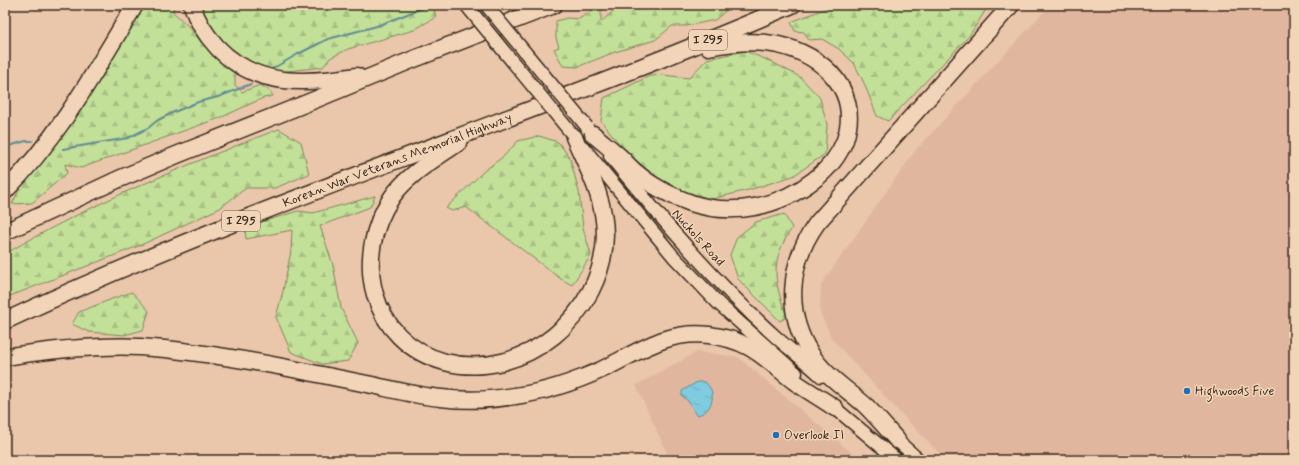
<svg xmlns="http://www.w3.org/2000/svg" width="1299" height="465" font-family="Mynerve,sans-serif">
<defs>
<pattern id="forest-firs" width="22" height="20" patternUnits="userSpaceOnUse"><rect width="22" height="20" fill="#c2e098"/><path d="M5 1l3.5 6h-7zM16 11l3.5 6h-7z" fill="#a8c083"/></pattern>
<pattern id="water-ripples" width="26" height="14" patternUnits="userSpaceOnUse"><rect width="26" height="14" fill="#7fcbdf"/><path d="M2 4q2-2 4 0t4 0M15 11q2-2 4 0t4 0" fill="none" stroke="#6faebf"/></pattern>
</defs>
<rect width="100%" height="100%" fill="#eac6ab"/>
<filter id="ink" filterUnits="userSpaceOnUse"><feTurbulence type="fractalNoise" baseFrequency=".025" numOctaves="2"/><feDisplacementMap in="SourceGraphic" scale="8" xChannelSelector="R" yChannelSelector="G"/><feConvolveMatrix kernelMatrix="1 2 1 2 8 2 1 2 1" color-interpolation-filters="sRGB"/></filter>
<g filter="url(#ink)">
<g fill="#e0b79e">
<path d="M 1050,5 L 1294,5 L 1294,460 L 946,460 L 899,412 L 832,339 L 820,313 L 821,285 L 915,151 Z"/>
<path d="M 697,352 L 738,357 L 860,460 L 670,460 L 636,385 Z"/>
</g>
<g fill="url(#forest-firs)" stroke="#7e855b">
<path d="M 141,5 L 174,5 L 173,12 L 187,25 L 210,52 L 235,74 L 235,85 L 242,92 L 260,85 L 270,91 L 273,96 L 263,98 L 222,117 L 81,168 L 65,164 L 67,173 L 32,203 L 12,204 L 22,184 Z"/>
<path d="M 197,5 L 433,5 L 436,17 L 414,30 L 348,49 L 330,58 L 323,67 L 278,72 L 239,57 L 211,37 Z"/>
<path d="M 601,5 L 601,22 L 620,5 L 732,5 L 715,20 L 686,26 L 672,26 L 655,40 L 615,52 L 577,67 L 563,66 L 554,49 L 559,47 L 556,38 L 556,21 L 567,18 L 579,19 Z"/>
<path d="M 835,5 L 989,5 L 969,36 L 888,121 L 877,116 L 864,83 L 854,63 L 839,49 L 822,39 L 809,40 L 804,32 L 795,31 L 791,22 Z"/>
<path d="M 745,51 L 772,62 L 800,77 L 820,98 L 827,125 L 825,154 L 793,176 L 752,189 L 712,199 L 678,190 L 655,176 L 626,152 L 601,121 L 604,98 L 654,74 L 689,78 L 707,59 Z"/>
<path d="M 279,129 L 301,142 L 309,174 L 275,188 L 246,188 L 220,208 L 141,245 L 5,298 L 5,254 C 91,203 186,165 279,129 Z"/>
<path d="M 539,136 L 558,142 L 570,158 L 579,192 L 583,228 L 591,255 L 572,285 L 561,279 L 466,207 L 452,211 L 446,208 L 484,171 L 504,156 L 518,141 Z"/>
<path d="M 375,196 L 370,207 L 320,226 L 333,265 L 341,308 L 358,343 L 348,361 L 322,364 L 291,352 L 276,317 L 283,291 L 291,251 L 292,230 L 246,239 L 245,227 L 298,211 L 313,213 Z"/>
<path d="M 784,214 L 792,228 C 770,261 773,280 787,317 L 780,321 L 738,279 L 730,255 L 737,237 L 756,222 Z"/>
<path d="M 132,292 L 149,311 L 143,330 L 124,335 L 89,332 L 72,324 L 79,312 L 112,299 Z"/>
</g>
<path fill="url(#water-ripples)" stroke="#648b92" d="M 697,382 L 705,382 C 708,385 711,388 712,393 C 714,403 707,414 697,415 L 688,401 L 682,396 L 682,391 Z"/>
<g fill="none" stroke-linecap="round" stroke-linejoin="round">
<g stroke="#648b92" stroke-width="2">
<path d="M 272,69 L 298,54 L 328,39 L 377,26 L 430,5"/>
<path d="M 5,147 L 26,141 L 32,141"/>
<path d="M 63,149 L 128,138 L 148,128 L 158,120 L 174,112 L 198,102 L 218,97 L 251,84"/>
</g>
<g stroke="#3b2a1e" stroke-width="15">
<g id="secondary">
<path d="M 583,147 L 674,257 L 719,304 L 796,373"/>
<path d="M 610,156 C 662,220 716,283 777,338 C 792,351 807,363 821,376"/>
<path d="M 829,403 L 897,460"/>
<path d="M 890,434 L 919,460"/>
</g>
</g>
<g stroke="#3b2a1e" stroke-width="19">
<g id="motorway">
<path d="M 192,5 C 197,22 205,34 217,47 C 256,88 306,84 357,76"/>
<path d="M 593,134 C 601,141 610,148 618,155 C 625,161 631,169 638,174 C 653,187 672,196 691,203 C 733,217 779,207 814,180 C 827,170 839,156 845,140 C 863,86 815,48 766,43 C 747,41 728,43 709,47"/>
<path d="M 458,143 C 435,159 408,174 392,197 C 351,257 370,342 445,362 C 524,382 604,314 605,235 C 605,199 588,169 574,137"/>
<path d="M 5,191 C 60,136 95,71 135,5"/>
<path d="M 5,232 L 119,179 L 179,154 L 307,103 L 414,59 L 554,5"/>
<path id="s1" d="M 5,321 C 261,201 532,117 792,5"/>
<path d="M 5,357 C 50,350 95,345 140,347 C 188,350 235,358 283,367 C 313,373 342,379 372,385 C 395,390 418,396 441,398 C 465,401 491,400 515,396 C 545,392 575,382 603,369 C 639,352 666,330 709,335 C 751,340 764,358 795,382 C 808,391 822,399 835,408"/>
<path d="M 897,440 C 887,429 877,417 866,406 C 848,390 824,375 811,354 C 784,312 789,262 817,223 L 1011,5"/>
</g>
</g>
<use href="#secondary" stroke="#f2d5b8" stroke-width="12"/>
<use href="#motorway" stroke="#f2d5b8" stroke-width="16"/>
<g stroke="#3b2a1e" stroke-width="15" stroke-linecap="butt">
<g id="secondary-bridge">
<path d="M 466,5 L 572,134"/>
<path d="M 486,5 L 587,127"/>
</g>
</g>
<use href="#secondary-bridge" stroke="#f2d5b8" stroke-width="12"/>
</g>
</g>
<g fill="#1f6fb2" stroke="#f2d5b8" stroke-width="1.5">
<circle cx="1187" cy="391" r="4"/>
<circle cx="776" cy="435" r="4"/>
</g>
<g text-anchor="middle" dominant-baseline="central" stroke-width="3" stroke-linejoin="round" paint-order="stroke">
<g fill="#f2d5b8" stroke="#725d4c" stroke-width="1">
<rect x="689" y="30" width="38" height="20" rx="3"/>
<rect x="222" y="211" width="38" height="20" rx="3"/>
</g>
<g font-size="12" font-weight="bold" fill="#3b2a1e">
<text x="708" y="40">I 295</text>
<text x="241" y="221">I 295</text>
</g>
<g font-size="13" fill="#3b2a1e" stroke="#f2d5b8">
<text stroke="none"><textPath href="#s1" startOffset="424">Korean War Veterans Memorial Highway</textPath></text>
<text transform="translate(698 238) rotate(48)">Nuckols Road</text>
</g>
<g font-size="13" fill="#3b2a1e" stroke="#f2d5b8" text-anchor="start">
<text x="1195" y="391">Highwoods Five</text>
<text x="784" y="435">Overlook II</text>
</g>
</g>
<rect width="1299" height="465" fill="none" stroke="#f2d5b8" stroke-width="20"/>
<rect x="10" y="10" width="1279" height="445" fill="none" stroke="#3b2a1e" stroke-width="1.5" filter="url(#ink)"/>
</svg>
